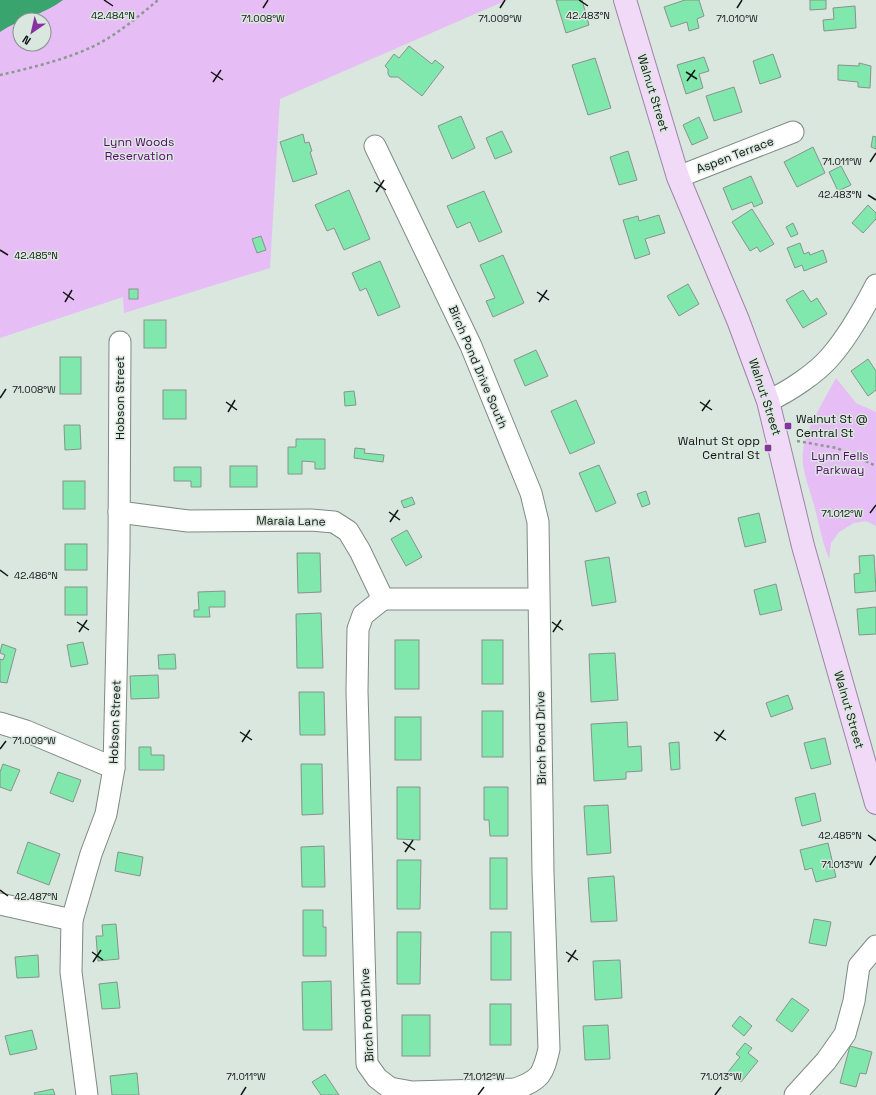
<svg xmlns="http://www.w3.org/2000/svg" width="876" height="1095" font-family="'Space Grotesk',sans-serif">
<rect width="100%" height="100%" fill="#d9e7de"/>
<g fill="#e7bdf5" fill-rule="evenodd">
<path d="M 0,0 L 507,0 L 280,99 L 270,268 L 124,313 L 123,297 L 0,338 ZM 20,20 L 44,20 L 44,44 L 20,44 Z"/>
<path d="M 836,378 L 856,403 L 876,412 L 876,526 L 866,521 L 854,523 L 839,532 L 831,543 L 829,559 C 822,541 819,523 814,505 C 809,486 799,466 804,445 C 810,422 825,399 836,378 Z"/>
</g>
<path fill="#39a46e" d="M 0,0 L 63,0 C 44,15 20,18 0,32 Z"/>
<g fill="#80e7ad" stroke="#87948c">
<path d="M 556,0 L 582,0 L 589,25 L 566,33 Z"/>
<path d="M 685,0 L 699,0 L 704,16 L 697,19 L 699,28 L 689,31 L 687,22 L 671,27 L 664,7 Z"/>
<path d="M 810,0 L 826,0 L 826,9 L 810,10 Z"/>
<path d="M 855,6 L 856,28 L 824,31 L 823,20 L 834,19 L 833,8 Z"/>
<path d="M 409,46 L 432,64 L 435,60 L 444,67 L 422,96 L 398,77 L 390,77 L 388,74 L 388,69 L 385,66 L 394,54 L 399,58 Z"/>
<path d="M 773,54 L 781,77 L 760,84 L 753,61 Z"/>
<path d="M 704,57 L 709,71 L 699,74 L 703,88 L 686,94 L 677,65 Z"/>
<path d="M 595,58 L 611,108 L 588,115 L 572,65 Z"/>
<path d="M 859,63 L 871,66 L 870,88 L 858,87 L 858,82 L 838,80 L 838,65 L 859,66 Z"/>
<path d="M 734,87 L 742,112 L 714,121 L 706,96 Z"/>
<path d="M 461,116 L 475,148 L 452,159 L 438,126 Z"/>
<path d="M 699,117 L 708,138 L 692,145 L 683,125 Z"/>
<path d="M 502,131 L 512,152 L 495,159 L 486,138 Z"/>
<path d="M 303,134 L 305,143 L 309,142 L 312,151 L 310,152 L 317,174 L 293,182 L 280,142 Z"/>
<path d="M 873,136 L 876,137 L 876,149 L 871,147 Z"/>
<path d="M 813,147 L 825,173 L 797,187 L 784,162 Z"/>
<path d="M 628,151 L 637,180 L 619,185 L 610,157 Z"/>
<path d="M 841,166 L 851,185 L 838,191 L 829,172 Z"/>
<path d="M 751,176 L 763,203 L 754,207 L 752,202 L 732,210 L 723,188 Z"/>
<path d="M 349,190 L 370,239 L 344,250 L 334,228 L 327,231 L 315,205 Z"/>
<path d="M 484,191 L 502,232 L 479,242 L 470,222 L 457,228 L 447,206 Z"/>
<path d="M 868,205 L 876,213 L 876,219 L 863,233 L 852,223 Z"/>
<path d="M 752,209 L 774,244 L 760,252 L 757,247 L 750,251 L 732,222 Z"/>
<path d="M 659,215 L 665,233 L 645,239 L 650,254 L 635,259 L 623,220 L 638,216 L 639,221 Z"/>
<path d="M 793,223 L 798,234 L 791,237 L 786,227 Z"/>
<path d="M 261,236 L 266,250 L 257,253 L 252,239 Z"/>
<path d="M 800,243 L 804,254 L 809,252 L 810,255 L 823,250 L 827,262 L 804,271 L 802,265 L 795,268 L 787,248 Z"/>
<path d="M 503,255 L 524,303 L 493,317 L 486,301 L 495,298 L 480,265 Z"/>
<path d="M 380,261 L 400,307 L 378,316 L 366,288 L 360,291 L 352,273 Z"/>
<path d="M 688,284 L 699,304 L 679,316 L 667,296 Z"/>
<rect x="129" y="289" width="9" height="10"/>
<path d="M 803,290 L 811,302 L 817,298 L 827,314 L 803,328 L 786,300 Z"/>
<rect x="144" y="320" width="22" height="28"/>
<path d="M 536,350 L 548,376 L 525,386 L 514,360 Z"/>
<rect x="60" y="357" width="21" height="37"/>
<path d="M 868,359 L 876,371 L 876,390 L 868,396 L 851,371 Z"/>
<rect x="163" y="390" width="23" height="29"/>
<path d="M 354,391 L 356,405 L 345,406 L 344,392 Z"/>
<path d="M 576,400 L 595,443 L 570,454 L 551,411 Z"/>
<path d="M 64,425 L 80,425 L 81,449 L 65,450 Z"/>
<path d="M 296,439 L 325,439 L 325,469 L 315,469 L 315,462 L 302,461 L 302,474 L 288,474 L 288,447 L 296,447 Z"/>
<path d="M 355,448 L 365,449 L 364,453 L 384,455 L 383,462 L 354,458 Z"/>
<path d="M 599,465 L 616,503 L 596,512 L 579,473 Z"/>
<rect x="230" y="466" width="27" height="21"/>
<path d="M 174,467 L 201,467 L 201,487 L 191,487 L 191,481 L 174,481 Z"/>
<rect x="63" y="481" width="22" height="28"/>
<path d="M 646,491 L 650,504 L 642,507 L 637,494 Z"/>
<path d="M 412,497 L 415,504 L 404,508 L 401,501 Z"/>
<path d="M 759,513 L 766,542 L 745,547 L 738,518 Z"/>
<path d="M 407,530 L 422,557 L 406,566 L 391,539 Z"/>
<rect x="65" y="544" width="22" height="26"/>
<path d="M 297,553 L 320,553 L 321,592 L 298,593 Z"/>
<path d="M 874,555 L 876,591 L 855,593 L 854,574 L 860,573 L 859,556 Z"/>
<path d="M 609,557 L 616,602 L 592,606 L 585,561 Z"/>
<path d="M 776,584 L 782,610 L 760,615 L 754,590 Z"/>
<rect x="65" y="587" width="22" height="28"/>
<path d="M 225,591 L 225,607 L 209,607 L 210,617 L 194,617 L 194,610 L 199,610 L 198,592 Z"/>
<path d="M 876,607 L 876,634 L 859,635 L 857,609 Z"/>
<path d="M 321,613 L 323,668 L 297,668 L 296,614 Z"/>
<rect x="395" y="640" width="24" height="49"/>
<rect x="482" y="640" width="21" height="44"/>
<path d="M 83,642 L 88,664 L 71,667 L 67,645 Z"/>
<path d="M 2,644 L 16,649 L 7,683 L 0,682 L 0,659 L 3,660 L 5,655 L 0,653 Z"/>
<path d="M 615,653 L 618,700 L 591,702 L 589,654 Z"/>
<path d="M 175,654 L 176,669 L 159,669 L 158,655 Z"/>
<path d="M 158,675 L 159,698 L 131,699 L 130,676 Z"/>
<path d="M 299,692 L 324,692 L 325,735 L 300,735 Z"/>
<path d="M 788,695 L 793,709 L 771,717 L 766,703 Z"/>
<rect x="482" y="711" width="21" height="46"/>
<rect x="395" y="717" width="26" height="43"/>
<path d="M 627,722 L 628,747 L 641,746 L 642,771 L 626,772 L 626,779 L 594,781 L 591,724 Z"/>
<path d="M 825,738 L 831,764 L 811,769 L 804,743 Z"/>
<path d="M 679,742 L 680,769 L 671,770 L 669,743 Z"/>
<path d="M 139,747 L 151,747 L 151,755 L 164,755 L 164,770 L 139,770 Z"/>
<path d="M 3,764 L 20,770 L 11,791 L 0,787 L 0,772 Z"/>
<path d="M 301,764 L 322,764 L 323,814 L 302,815 Z"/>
<path d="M 58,772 L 81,780 L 73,802 L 50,793 Z"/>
<path d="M 397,787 L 420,787 L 420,840 L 397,839 Z"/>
<path d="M 484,787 L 508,787 L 508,836 L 490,836 L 489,820 L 484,820 Z"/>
<path d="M 815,793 L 821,821 L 802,826 L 795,798 Z"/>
<path d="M 608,805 L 611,853 L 587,855 L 584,806 Z"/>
<path d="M 28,842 L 60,854 L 49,885 L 17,873 Z"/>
<path d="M 828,843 L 836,877 L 816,882 L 812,868 L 805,870 L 800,850 Z"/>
<path d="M 324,846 L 325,887 L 302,887 L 301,847 Z"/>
<path d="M 118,852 L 143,857 L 140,876 L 115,871 Z"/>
<rect x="490" y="858" width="17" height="51"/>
<path d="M 397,860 L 421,860 L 420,909 L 397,909 Z"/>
<path d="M 614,876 L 617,921 L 591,922 L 588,878 Z"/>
<path d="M 303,910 L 323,910 L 323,927 L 326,927 L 326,956 L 303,956 Z"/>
<path d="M 814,919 L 831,922 L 826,946 L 809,943 Z"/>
<path d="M 116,924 L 119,959 L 98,961 L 96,936 L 103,936 L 102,925 Z"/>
<path d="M 397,932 L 421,932 L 420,984 L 397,984 Z"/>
<rect x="491" y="932" width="20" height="48"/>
<path d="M 38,955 L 39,977 L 17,978 L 15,957 Z"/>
<path d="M 620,960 L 622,998 L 595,1000 L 593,961 Z"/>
<path d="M 331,981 L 332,1030 L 303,1030 L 302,982 Z"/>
<path d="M 117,982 L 120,1008 L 102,1009 L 99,984 Z"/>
<path d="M 792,998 L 809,1010 L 792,1032 L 776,1020 Z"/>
<rect x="490" y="1004" width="21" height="41"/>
<rect x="402" y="1015" width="28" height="41"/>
<path d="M 740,1016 L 752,1026 L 744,1036 L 732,1026 Z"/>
<path d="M 608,1025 L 610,1059 L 585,1060 L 583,1026 Z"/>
<path d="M 32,1030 L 37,1049 L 10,1055 L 5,1036 Z"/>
<path d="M 745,1043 L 752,1048 L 748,1053 L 758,1061 L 741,1082 L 728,1072 L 740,1057 L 736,1054 Z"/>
<path d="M 850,1046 L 872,1052 L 866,1074 L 860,1073 L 856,1087 L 840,1083 Z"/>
<path d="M 137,1073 L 139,1095 L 112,1095 L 110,1076 Z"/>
<path d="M 325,1074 L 339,1095 L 321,1095 L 312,1082 Z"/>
<path d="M 53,1089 L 55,1095 L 35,1095 L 34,1093 Z"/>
</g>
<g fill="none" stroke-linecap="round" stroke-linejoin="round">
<g stroke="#7e8b83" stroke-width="23">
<g id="minor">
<path d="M 375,146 L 471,346 L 531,493 L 538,522 L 543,873 L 549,1049 C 543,1074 541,1080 515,1089 L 412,1092 L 390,1088 L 377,1078 L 367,1064 L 357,691 L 358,629 L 363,615 L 383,599"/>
<path d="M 678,177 L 793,132"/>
<path d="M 768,401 C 788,392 817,373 831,356 C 849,335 863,310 876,285"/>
<path d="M 119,512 L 188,521 L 311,520 L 334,522 L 348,531 L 360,551 L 383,599"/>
<path d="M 383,599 L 538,599"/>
<path d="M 0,723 L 26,731 L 114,768"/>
<path d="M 0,904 L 72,920"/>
<path d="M 87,1095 L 71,972 L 72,920 L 91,854 L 106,814 L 114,768 L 119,549 L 120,342"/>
<path d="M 795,1095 L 826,1061 L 845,1034 L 854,1001 L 859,966 L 876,946"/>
</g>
</g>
<g stroke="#9d85a5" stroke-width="24">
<path id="major" d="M 625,0 L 678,177 L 738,320 L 768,401 L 803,546 L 876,803"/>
</g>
<g stroke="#8d9891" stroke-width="2.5" stroke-dasharray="3 3" stroke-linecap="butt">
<path d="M 0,75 C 31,68 68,59 96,45 C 118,34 139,16 158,0"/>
<path d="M 797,441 L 837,448 L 876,466"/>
</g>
<use href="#minor" stroke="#fff" stroke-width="21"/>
<use href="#major" stroke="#f1daf8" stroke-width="22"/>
</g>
<path fill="none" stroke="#111613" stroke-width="1.5" d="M 104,0 L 113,6M 579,0 L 588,6M 263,8 L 268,0M 500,8 L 505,0M 737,8 L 742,0M 211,72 L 223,80M 686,72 L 697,79M 687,81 L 695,70M 213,82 L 221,70M 870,162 L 876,153M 374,182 L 386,190M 376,192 L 384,180M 868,195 L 876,200M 0,250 L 8,255M 63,292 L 74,300M 537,292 L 549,300M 65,302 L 72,290M 539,302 L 547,290M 0,398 L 6,389M 226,402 L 237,410M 700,402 L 712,410M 702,411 L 710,400M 228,412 L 235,400M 389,512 L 400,520M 870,513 L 876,505M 390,522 L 398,510M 0,570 L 8,576M 77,622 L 89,630M 552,622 L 563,630M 79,632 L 87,620M 553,632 L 561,620M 240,732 L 252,740M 714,732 L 726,740M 716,741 L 724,730M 242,742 L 250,730M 0,749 L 6,741M 868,835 L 876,841M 403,842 L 415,850M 405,852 L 413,840M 870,865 L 876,856M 0,890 L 8,896M 92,952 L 103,960M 566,952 L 578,960M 93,962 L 101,950M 568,962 L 576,950M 241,1095 L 246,1087M 478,1095 L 484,1087M 715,1095 L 721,1087"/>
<g fill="#8732a0" stroke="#d9e7de" stroke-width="1.5">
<rect x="784" y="422" width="8" height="8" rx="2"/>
<rect x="764" y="444" width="8" height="8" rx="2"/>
</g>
<g text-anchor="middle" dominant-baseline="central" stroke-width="3" stroke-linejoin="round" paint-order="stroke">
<g font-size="12" fill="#111613" stroke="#d9e7de">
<text transform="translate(653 93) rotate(73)">Walnut Street</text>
<text transform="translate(735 155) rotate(-21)">Aspen Terrace</text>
<text transform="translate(478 367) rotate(67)">Birch Pond Drive South</text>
<text transform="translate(765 397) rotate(72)">Walnut Street</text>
<text transform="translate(120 398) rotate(-90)">Hobson Street</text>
<text transform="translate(291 521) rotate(1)">Maraia Lane</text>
<text transform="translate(849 710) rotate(74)">Walnut Street</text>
<text transform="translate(115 722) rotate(-88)">Hobson Street</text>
<text transform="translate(541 738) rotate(-91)">Birch Pond Drive</text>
<text transform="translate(367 1015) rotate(-93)">Birch Pond Drive</text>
</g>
<g font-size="12" fill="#57076b" stroke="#d9e7de">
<text x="139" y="142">Lynn Woods<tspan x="139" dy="14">Reservation</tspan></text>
<text x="840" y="456">Lynn Fells<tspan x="840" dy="14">Parkway</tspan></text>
</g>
<g font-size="12" fill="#111613" stroke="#d9e7de" text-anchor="start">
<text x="796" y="419">Walnut St @<tspan x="796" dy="14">Central St</tspan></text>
<text x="760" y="441" text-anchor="end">Walnut St opp<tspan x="760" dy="14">Central St</tspan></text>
</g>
</g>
<g font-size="10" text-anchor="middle" fill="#111613" stroke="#d9e7de" stroke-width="3" stroke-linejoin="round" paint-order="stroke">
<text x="113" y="19">42.484°N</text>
<text x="588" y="19">42.483°N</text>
<text x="263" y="22">71.008°W</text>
<text x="500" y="22">71.009°W</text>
<text x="737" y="22">71.010°W</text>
<text x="842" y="165">71.011°W</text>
<text x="840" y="198">42.483°N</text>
<text x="36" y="259">42.485°N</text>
<text x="34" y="393">71.008°W</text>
<text x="842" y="517">71.012°W</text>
<text x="36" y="579">42.486°N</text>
<text x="34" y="744">71.009°W</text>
<text x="840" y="839">42.485°N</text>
<text x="842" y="868">71.013°W</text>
<text x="36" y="900">42.487°N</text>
<text x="246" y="1080">71.011°W</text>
<text x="484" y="1080">71.012°W</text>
<text x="721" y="1080">71.013°W</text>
</g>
<g transform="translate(32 32) rotate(214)"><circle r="19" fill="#d9e7de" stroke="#89938d"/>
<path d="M0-3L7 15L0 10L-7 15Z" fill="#8732a0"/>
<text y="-6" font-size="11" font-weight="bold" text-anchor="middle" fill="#111613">N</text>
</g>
</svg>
